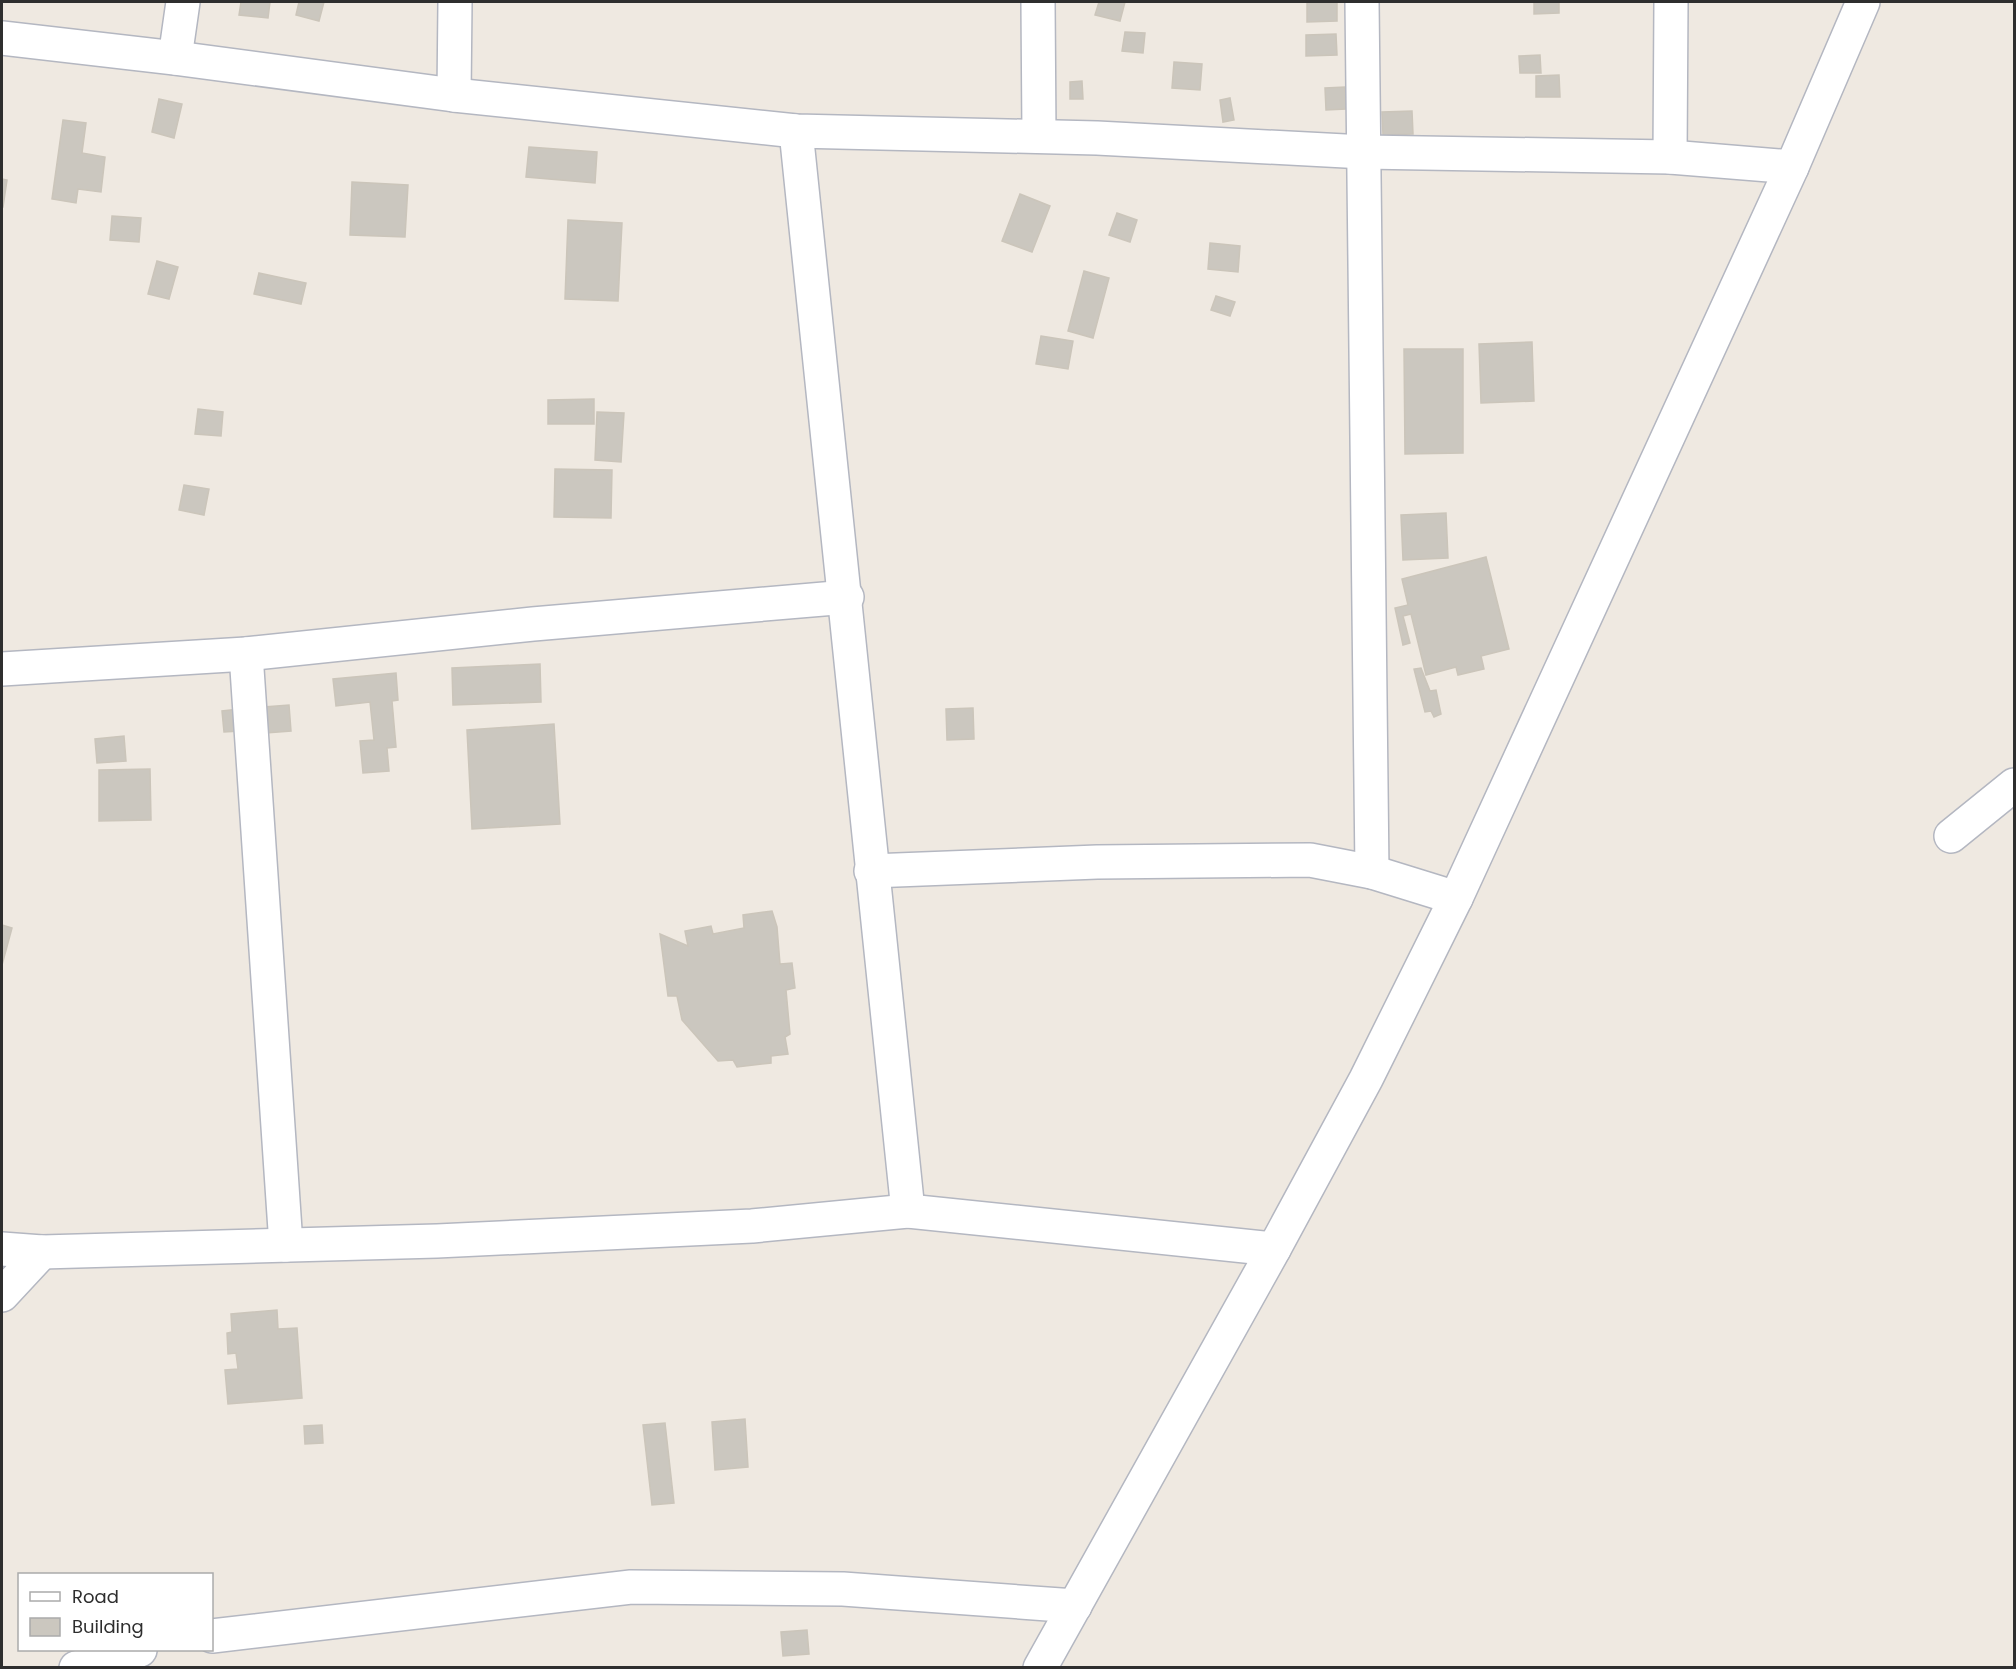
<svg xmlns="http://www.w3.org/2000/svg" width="2016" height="1669" font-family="Poppins,sans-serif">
<rect width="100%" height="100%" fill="#efe9e1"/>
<g fill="#cbc7bf" stroke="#cbc5ba" stroke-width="1.5">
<path d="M 241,2 L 270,2 L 268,18 L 239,15 Z"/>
<path d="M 299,2 L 324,2 L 319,21 L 296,15 Z"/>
<path d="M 1099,2 L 1125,2 L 1120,21 L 1095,15 Z"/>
<path d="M 1307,2 L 1337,2 L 1337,21 L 1307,22 Z"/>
<path d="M 1534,2 L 1559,2 L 1559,13 L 1534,14 Z"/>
<path d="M 1125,32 L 1145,33 L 1143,53 L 1122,51 Z"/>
<path d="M 1336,34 L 1337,55 L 1306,56 L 1306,35 Z"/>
<path d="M 1540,55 L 1541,73 L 1520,73 L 1519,56 Z"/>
<path d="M 1174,62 L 1202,64 L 1200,90 L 1172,88 Z"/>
<path d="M 1559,75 L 1560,97 L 1536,97 L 1536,76 Z"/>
<path d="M 1082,81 L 1083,99 L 1070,99 L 1070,82 Z"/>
<path d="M 1345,87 L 1346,109 L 1326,110 L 1325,88 Z"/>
<path d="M 1230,98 L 1234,120 L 1223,122 L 1220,100 Z"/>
<path d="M 159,99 L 182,104 L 174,138 L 152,132 Z"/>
<path d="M 1412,111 L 1413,134 L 1383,135 L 1382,112 Z"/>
<path d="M 63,120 L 86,123 L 82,153 L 105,157 L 101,192 L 78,189 L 76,203 L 52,199 Z"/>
<path d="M 529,147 L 597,152 L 595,183 L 526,177 Z"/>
<path d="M 2,179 L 7,180 L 3,207 L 2,207 Z"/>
<path d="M 352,182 L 408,185 L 405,237 L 350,235 Z"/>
<path d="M 1020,194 L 1050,206 L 1032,252 L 1002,241 Z"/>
<path d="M 1117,213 L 1137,220 L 1130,242 L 1109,235 Z"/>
<path d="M 112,216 L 141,218 L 139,242 L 110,240 Z"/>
<path d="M 568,220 L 622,223 L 618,301 L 565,299 Z"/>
<path d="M 1210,243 L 1240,246 L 1238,272 L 1208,269 Z"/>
<path d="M 157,261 L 178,267 L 169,299 L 148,294 Z"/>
<path d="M 1084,271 L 1109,278 L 1093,338 L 1068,331 Z"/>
<path d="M 259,273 L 306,283 L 301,304 L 254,294 Z"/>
<path d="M 1216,296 L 1235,302 L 1230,316 L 1211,310 Z"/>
<path d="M 1041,336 L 1073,341 L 1068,369 L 1036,364 Z"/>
<path d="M 1532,342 L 1534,401 L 1481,403 L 1479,344 Z"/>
<path d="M 1404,349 L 1463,349 L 1463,453 L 1405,454 Z"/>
<path d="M 594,399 L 594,424 L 548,424 L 548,400 Z"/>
<path d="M 198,409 L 223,412 L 221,436 L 195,434 Z"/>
<path d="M 597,412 L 624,413 L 621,462 L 595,460 Z"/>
<path d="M 555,469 L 612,470 L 611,518 L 554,517 Z"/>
<path d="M 184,485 L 209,489 L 204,515 L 179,510 Z"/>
<path d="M 1446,513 L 1448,558 L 1403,560 L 1401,515 Z"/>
<path d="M 1486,557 L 1509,649 L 1481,656 L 1484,669 L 1458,675 L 1456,667 L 1426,675 L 1411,614 L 1403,616 L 1410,643 L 1403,645 L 1395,608 L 1408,605 L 1402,579 Z"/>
<path d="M 540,664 L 541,702 L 453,705 L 452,668 Z"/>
<path d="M 1421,668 L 1430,691 L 1436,690 L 1441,714 L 1434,717 L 1431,711 L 1425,712 L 1414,669 Z"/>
<path d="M 396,673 L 398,700 L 392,701 L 396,747 L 387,748 L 389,771 L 363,773 L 360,741 L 374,740 L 370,702 L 336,706 L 333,679 Z"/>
<path d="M 289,705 L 291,731 L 266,733 L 264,707 Z"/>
<path d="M 973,708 L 974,739 L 947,740 L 946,709 Z"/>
<path d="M 239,709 L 240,731 L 224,732 L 222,711 Z"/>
<path d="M 554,724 L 560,824 L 472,829 L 467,730 Z"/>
<path d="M 124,736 L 126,761 L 97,763 L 95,739 Z"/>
<path d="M 150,769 L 151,820 L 99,821 L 99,770 Z"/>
<path d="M 772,911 L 777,927 L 780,964 L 792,963 L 795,988 L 786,990 L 790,1034 L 785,1037 L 788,1054 L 771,1056 L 771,1063 L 737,1067 L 733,1060 L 718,1061 L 682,1020 L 677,996 L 668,996 L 660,934 L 688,946 L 685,931 L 711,926 L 713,934 L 744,928 L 743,915 Z"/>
<path d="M 2,925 L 12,928 L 2,965 Z"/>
<path d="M 277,1310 L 278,1329 L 297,1328 L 302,1398 L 228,1404 L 225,1370 L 238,1369 L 236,1353 L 228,1354 L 227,1333 L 232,1332 L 231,1314 Z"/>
<path d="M 745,1419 L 748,1467 L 715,1470 L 712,1422 Z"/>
<path d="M 665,1423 L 674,1503 L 652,1505 L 643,1425 Z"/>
<path d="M 322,1425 L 323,1443 L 305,1444 L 304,1426 Z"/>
<path d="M 807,1630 L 809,1654 L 783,1656 L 781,1632 Z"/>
</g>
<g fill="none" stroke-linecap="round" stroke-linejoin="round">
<g stroke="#b4b7c1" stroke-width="36">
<g id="minor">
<path d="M 1038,2 L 1039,136"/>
<path d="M 1362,2 L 1372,872"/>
<path d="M 2,38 L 175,58 L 454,95 L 796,131 L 1097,138 L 1364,152 L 1670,157 L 1792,167"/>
<path d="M 175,58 L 183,2"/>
<path d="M 454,95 L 455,2"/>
<path d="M 796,131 L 908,1211"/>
<path d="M 1670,157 L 1671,2"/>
<path d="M 246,654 L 286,1245"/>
<path d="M 2,669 L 246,654 L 533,624 L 847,597"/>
<path d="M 1951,836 L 2014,785"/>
<path d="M 871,871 L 1097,862 L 1310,860 L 1372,872 L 1456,898"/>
<path d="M 2,1249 L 42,1252 L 437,1241 L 752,1226 L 908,1211 L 1274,1249"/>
<path d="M 2,1295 L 42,1252"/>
<path d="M 212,1636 L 631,1587 L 843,1589 L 1075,1606"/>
<path d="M 76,1668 L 140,1650"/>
</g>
</g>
<g stroke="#b4b7c1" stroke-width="36">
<path id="tertiary" d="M 1040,1668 L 1274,1249 L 1366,1079 L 1456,898 L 1792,167 L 1863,2"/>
</g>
<use href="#minor" stroke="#fff" stroke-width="33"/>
<use href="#tertiary" stroke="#fff" stroke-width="33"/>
</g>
<rect width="2016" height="1669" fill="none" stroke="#2e2e2e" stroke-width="6"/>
<rect x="18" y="1573" width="195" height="78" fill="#ffffff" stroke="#ababab" stroke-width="1.5"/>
<rect x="30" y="1592" width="30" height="9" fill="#ffffff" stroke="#ababab" stroke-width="1.5"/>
<text x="72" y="1603" font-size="18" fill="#2e2e2e">Road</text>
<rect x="30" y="1618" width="30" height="18" fill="#cbc7bf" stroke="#ababab" stroke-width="1.5"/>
<text x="72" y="1633" font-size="18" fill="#2e2e2e">Building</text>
</svg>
